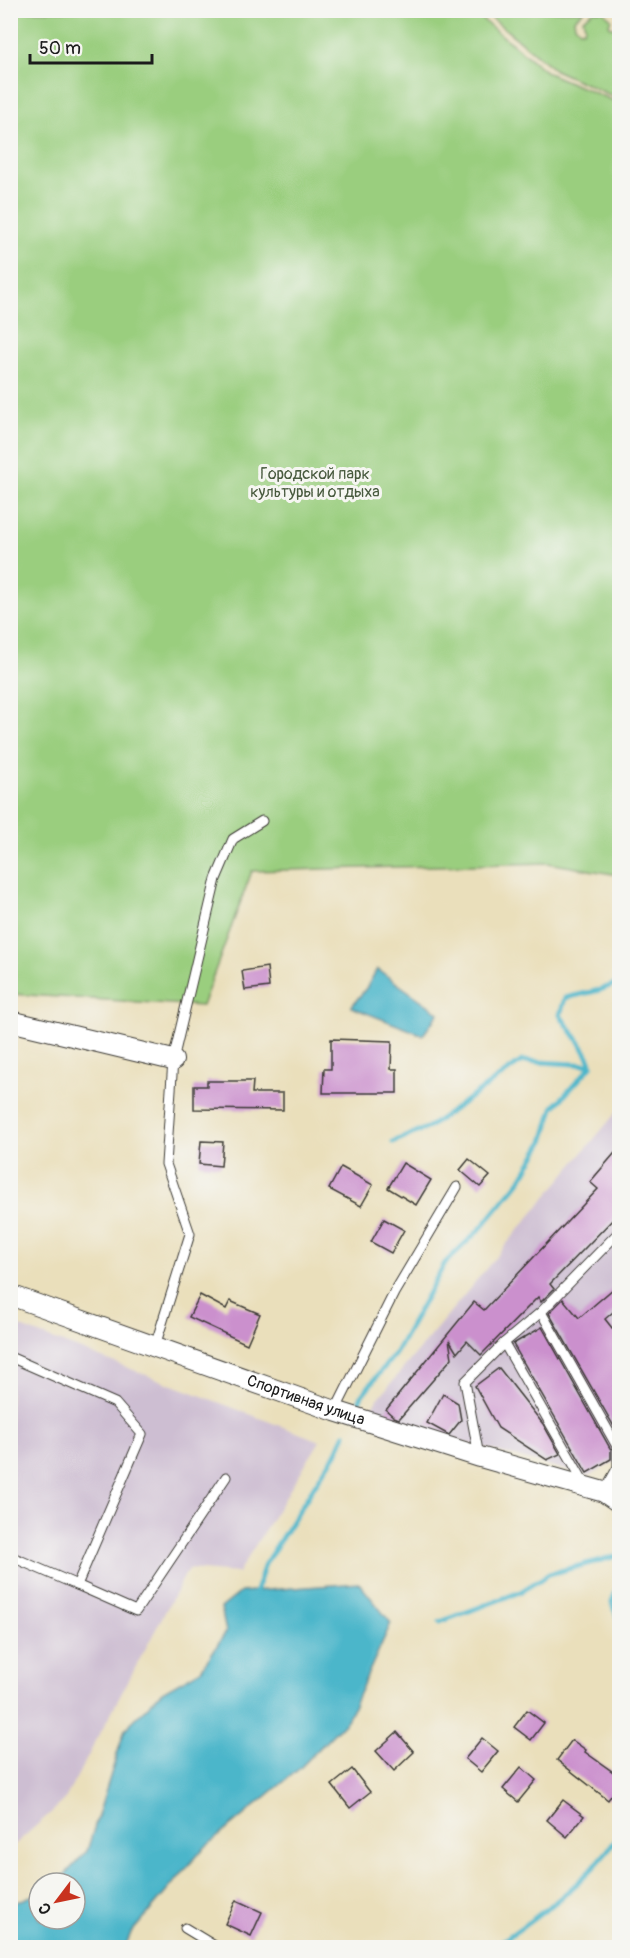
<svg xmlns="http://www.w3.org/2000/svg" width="630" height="1958" font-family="Pangolin,sans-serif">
<rect width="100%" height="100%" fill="#f6f6f2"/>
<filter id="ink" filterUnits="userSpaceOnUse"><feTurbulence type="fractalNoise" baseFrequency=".0167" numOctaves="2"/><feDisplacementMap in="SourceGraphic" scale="12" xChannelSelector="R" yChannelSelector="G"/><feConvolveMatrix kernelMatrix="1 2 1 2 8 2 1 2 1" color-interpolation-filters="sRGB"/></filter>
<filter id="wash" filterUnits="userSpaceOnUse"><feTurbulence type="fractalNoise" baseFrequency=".008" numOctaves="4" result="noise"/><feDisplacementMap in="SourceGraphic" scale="24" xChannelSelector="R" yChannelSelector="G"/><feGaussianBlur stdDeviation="1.35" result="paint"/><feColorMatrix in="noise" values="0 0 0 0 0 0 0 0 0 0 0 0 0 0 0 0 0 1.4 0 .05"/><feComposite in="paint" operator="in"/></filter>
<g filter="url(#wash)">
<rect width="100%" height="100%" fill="#eadfbb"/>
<g fill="#cdbed2">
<path d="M 619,1109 L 619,1460 L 588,1476 L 395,1424 L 372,1406 Z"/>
<path d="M 10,1323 L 320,1441 L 238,1573 L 188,1569 L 64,1801 L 11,1848 Z"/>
</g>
<g fill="#9ace7e" stroke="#5b754d" stroke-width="1.5">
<path d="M 11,11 L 472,11 L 548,73 L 619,103 L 619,875 L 548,863 L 252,871 L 202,1006 L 11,994 Z"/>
<path d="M 483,11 L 584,11 L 574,19 L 575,25 L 580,30 L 584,30 L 585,26 L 583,19 L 594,11 L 603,11 L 611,19 L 609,25 L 611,27 L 617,28 L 619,99 L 555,70 Z"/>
</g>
<g fill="#4cb6ca" stroke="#346973" stroke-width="1.5">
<path d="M 377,969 L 439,1013 L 423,1035 L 351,1007 L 367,987 Z"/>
<path d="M 359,1583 L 391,1623 L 347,1720 L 299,1769 L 203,1849 L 131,1933 L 125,1947 L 11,1947 L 11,1904 L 39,1893 L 39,1919 L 75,1919 L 75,1883 L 57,1883 L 87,1851 L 125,1729 L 162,1692 L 201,1670 L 226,1632 L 221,1608 L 241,1592 Z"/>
</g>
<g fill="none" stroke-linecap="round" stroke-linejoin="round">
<g stroke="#4cb6ca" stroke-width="5">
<path d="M 393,1142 L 429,1127 L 522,1061 L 592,1065"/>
<path d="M 358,1404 L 362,1395 L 395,1354 L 445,1263 L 481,1228 L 520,1181 L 543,1142 L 553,1108 L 592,1065 C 585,1046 571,1032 560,1015 L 565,998 L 600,990 L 620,982"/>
<path d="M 620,1581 L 612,1602 L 620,1625"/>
<path d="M 256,1591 L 265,1564 L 322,1474 L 337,1452 L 345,1434"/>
<path d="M 440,1622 L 520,1592 L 549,1574 L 620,1555"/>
<path d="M 492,1948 C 539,1916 588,1882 620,1834"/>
</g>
</g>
<g id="blocks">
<g fill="#cb90cd">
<path d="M 267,967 L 269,987 L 245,990 L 242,971 Z"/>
<path d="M 331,1039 L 392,1041 L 391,1069 L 397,1069 L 397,1093 L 323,1093 L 324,1069 L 331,1069 Z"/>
<path d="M 207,1081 L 253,1081 L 252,1093 L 283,1093 L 283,1110 L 194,1109 L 194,1086 L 207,1086 Z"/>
<path d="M 201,1141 L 223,1142 L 221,1166 L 199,1164 Z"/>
<path d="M 620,1147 L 620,1212 L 550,1284 L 554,1289 L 541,1302 L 538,1297 L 481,1355 L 467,1341 L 457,1353 L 449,1340 L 452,1358 L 399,1419 L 394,1417 L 386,1410 L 474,1302 L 484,1310 L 598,1189 L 590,1182 Z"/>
<path d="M 469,1159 L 490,1176 L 480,1187 L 460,1170 Z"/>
<path d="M 403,1163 L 431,1180 L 416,1205 L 388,1188 Z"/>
<path d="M 341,1167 L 373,1185 L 361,1206 L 329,1189 Z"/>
<path d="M 384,1219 L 404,1230 L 391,1253 L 371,1242 Z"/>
<path d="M 620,1283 L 620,1306 L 605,1319 L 620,1338 L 620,1437 L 549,1313 L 563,1299 L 579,1318 Z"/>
<path d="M 200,1295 L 226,1309 L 230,1301 L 260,1314 L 247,1344 L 189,1317 Z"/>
<path d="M 542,1327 L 611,1450 L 611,1459 L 587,1473 L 513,1344 Z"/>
<path d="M 499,1368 L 543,1424 L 560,1454 L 547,1460 L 498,1428 L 475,1386 Z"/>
<path d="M 443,1394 L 458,1403 L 461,1420 L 449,1435 L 427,1423 Z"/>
<path d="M 527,1710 L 544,1723 L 531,1740 L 514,1727 Z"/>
<path d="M 397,1732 L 414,1752 L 394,1771 L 376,1751 Z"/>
<path d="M 482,1738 L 498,1751 L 481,1772 L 465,1759 Z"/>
<path d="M 572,1740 L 586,1750 L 585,1752 L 620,1777 L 620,1784 L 608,1800 L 557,1760 Z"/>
<path d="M 521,1767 L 536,1780 L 518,1802 L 503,1789 Z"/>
<path d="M 352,1769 L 370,1792 L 350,1808 L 332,1785 Z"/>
<path d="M 563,1800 L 584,1816 L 567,1837 L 547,1820 Z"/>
<path d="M 236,1900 L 262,1912 L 251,1936 L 225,1924 Z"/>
</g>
</g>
</g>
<g filter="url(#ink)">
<use href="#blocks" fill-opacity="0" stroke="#3b3934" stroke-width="1.5"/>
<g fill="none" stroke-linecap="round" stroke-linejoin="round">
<g stroke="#3b3934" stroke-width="11">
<g id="service">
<path d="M 541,1312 L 618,1448 L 618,1467 L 604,1492"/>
<path d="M 504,1343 L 586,1486"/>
<path d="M 155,1346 L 190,1234 L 166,1164 L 173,1060 L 216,879 L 233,839 L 262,821"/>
<path d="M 10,1357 L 115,1403 L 142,1434 L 77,1585 L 10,1556"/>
<path d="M 335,1411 L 394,1293 L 457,1187"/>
<path d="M 479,1456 L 465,1382 L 504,1343 L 541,1312 L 620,1231"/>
<path d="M 77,1585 L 136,1611 L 226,1477"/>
<path d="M 185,1928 L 218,1948"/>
</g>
</g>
<g stroke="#3b3934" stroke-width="22">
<g id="minor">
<path d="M 10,1021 L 173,1060"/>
<path id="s1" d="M 10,1295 L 335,1411 L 480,1457 L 604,1492 L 620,1503"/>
</g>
</g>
<use href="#service" stroke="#fff" stroke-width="9"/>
<use href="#minor" stroke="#fff" stroke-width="20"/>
</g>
</g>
<g text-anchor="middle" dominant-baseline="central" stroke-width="6" stroke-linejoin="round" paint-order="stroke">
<g font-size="16" fill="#485a3e" stroke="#f6f6f2">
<text x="315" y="474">Городской парк<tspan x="315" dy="18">культуры и отдыха</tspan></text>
</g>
<g font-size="16" fill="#1c1c1c" stroke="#f6f6f2">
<text stroke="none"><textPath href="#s1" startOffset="314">Спортивная улица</textPath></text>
</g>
</g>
<rect width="630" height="1958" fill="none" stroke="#f6f6f2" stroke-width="36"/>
<g transform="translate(57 1901) rotate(238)"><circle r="28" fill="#f6f6f2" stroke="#9f9f9c" stroke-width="1.5"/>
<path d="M0-4.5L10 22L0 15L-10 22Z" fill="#c8321e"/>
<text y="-9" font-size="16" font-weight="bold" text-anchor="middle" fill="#1c1c1c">С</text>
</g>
<path d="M30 54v9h122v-9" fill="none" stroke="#1c1c1c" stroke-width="3"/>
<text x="39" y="54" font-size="18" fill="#1c1c1c" stroke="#f6f6f2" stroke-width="4.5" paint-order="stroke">50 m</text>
</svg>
